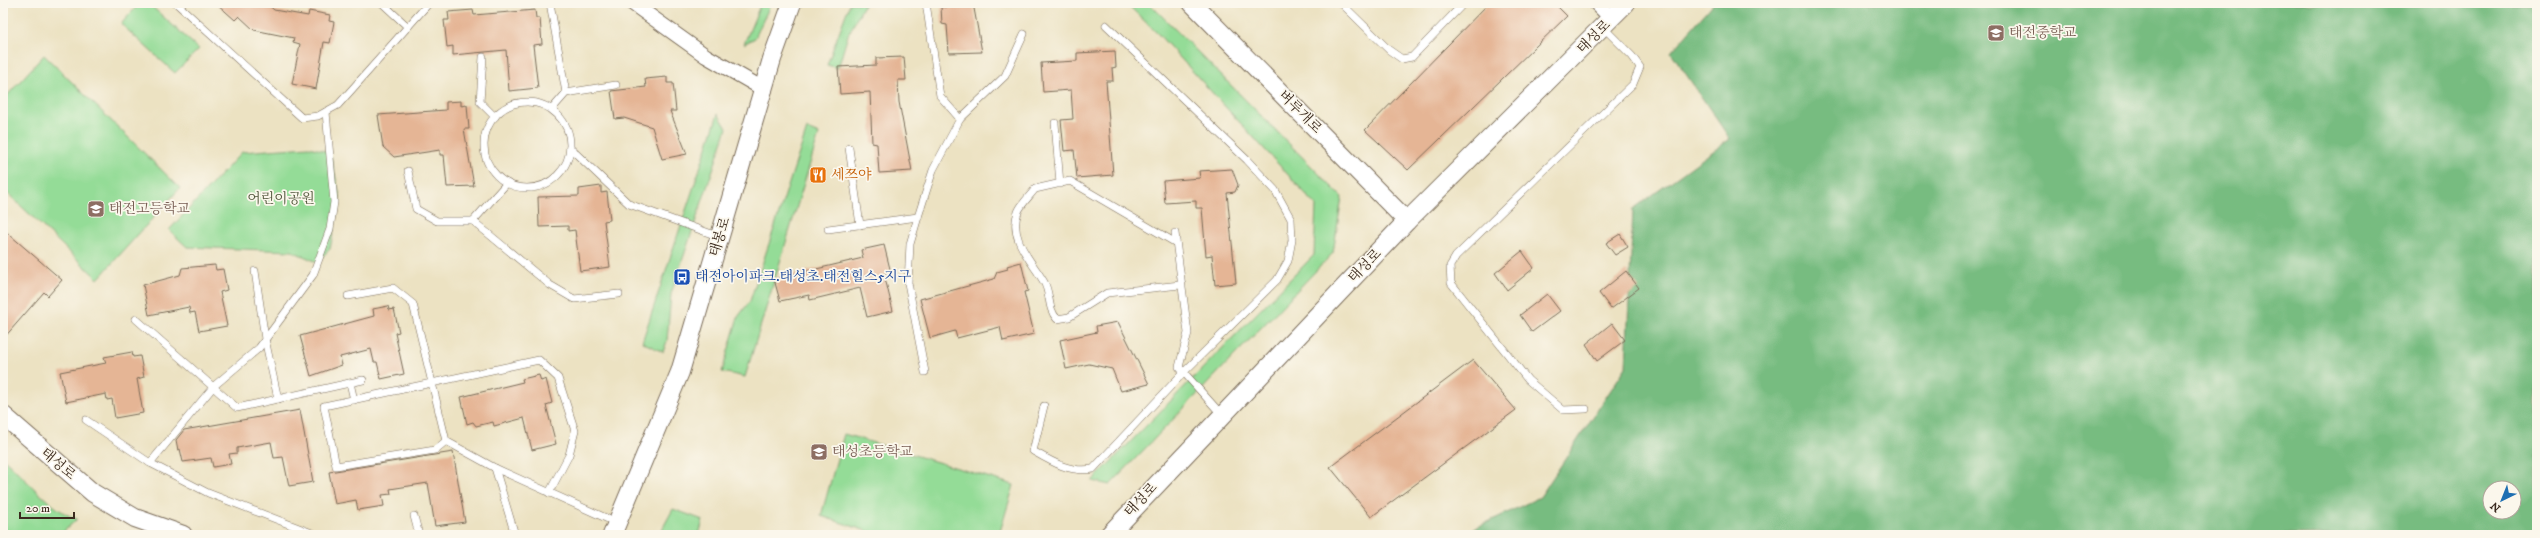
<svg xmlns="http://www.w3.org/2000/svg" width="2540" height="538" font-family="'IM FELL DW Pica','Noto Serif KR',serif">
<rect width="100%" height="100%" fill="#fbf7ec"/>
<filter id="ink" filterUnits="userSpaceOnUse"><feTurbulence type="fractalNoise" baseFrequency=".025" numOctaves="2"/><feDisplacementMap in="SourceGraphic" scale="8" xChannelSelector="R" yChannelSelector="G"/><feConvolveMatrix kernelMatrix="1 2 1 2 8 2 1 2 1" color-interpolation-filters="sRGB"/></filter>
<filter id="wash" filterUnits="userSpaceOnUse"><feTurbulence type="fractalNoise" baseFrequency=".012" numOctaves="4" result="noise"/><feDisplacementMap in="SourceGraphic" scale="16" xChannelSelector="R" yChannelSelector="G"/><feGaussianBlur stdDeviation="0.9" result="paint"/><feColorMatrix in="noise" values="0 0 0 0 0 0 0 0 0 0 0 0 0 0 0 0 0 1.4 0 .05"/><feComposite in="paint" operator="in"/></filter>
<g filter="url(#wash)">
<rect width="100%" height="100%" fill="#ece2c2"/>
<g fill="#94dc97" stroke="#68835a">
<path d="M 140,3 L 148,3 L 199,49 L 175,73 L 121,24 Z"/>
<path d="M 761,3 L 771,3 L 755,38 L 744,44 Z"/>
<path d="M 850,3 L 865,3 L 848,35 L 838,68 L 827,65 Z"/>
<path d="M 1126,3 L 1149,3 L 1342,197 L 1333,253 L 1110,485 L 1092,481 L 1314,255 L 1316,205 L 1159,35 Z"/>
<path d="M 44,55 L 180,188 L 98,279 L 3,189 L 3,100 Z"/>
<path d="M 718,114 L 727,128 L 671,294 L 667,341 L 663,352 L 642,342 Z"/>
<path d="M 807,129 L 819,134 L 745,377 L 722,372 L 738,317 L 750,301 Z"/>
<path d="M 309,147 L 326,151 L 331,157 L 340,197 L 330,249 L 317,262 L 292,251 L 187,247 L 169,230 L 242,152 Z"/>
<path d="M 844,434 L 1014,485 L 999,535 L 879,535 L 821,516 Z"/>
<path d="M 3,458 C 23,476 52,511 77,519 L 60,535 L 3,535 Z"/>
<path d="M 673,509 L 703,520 L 699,535 L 659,535 Z"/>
</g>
<path fill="#77bc80" stroke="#59734f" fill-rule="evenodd" d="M 1714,3 L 2532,3 L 2537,12 L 2537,535 L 1461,535 L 1540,497 L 1626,367 L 1633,209 L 1730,139 L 1671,52 ZM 2490,488 L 2514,488 L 2514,512 L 2490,512 Z"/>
<g id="blocks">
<g fill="#e5b595">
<path d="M 216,3 L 266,3 L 274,10 L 308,16 L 309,11 L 330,15 L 329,21 L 334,22 L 330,43 L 324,42 L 316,89 L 292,84 L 300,44 L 293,42 L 294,38 L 254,30 L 239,16 L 235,20 Z"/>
<path d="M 946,3 L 973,3 L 982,52 L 949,53 L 947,25 L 942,24 L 941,7 L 946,7 Z"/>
<path d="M 1489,3 L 1554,3 L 1567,16 L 1408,170 L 1365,130 Z"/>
<path d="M 473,10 L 474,15 L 535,10 L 536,18 L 540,18 L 542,44 L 533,45 L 538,88 L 509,91 L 506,50 L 453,55 L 453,46 L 447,47 L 444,20 L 449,20 L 448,12 Z"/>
<path d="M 1115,51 L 1116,67 L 1112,68 L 1113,81 L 1106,81 L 1113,175 L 1077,178 L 1074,150 L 1064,151 L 1061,120 L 1073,119 L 1071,90 L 1043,92 L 1041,63 L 1077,61 L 1077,53 Z"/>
<path d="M 904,57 L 906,80 L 898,80 L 899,102 L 912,171 L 879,173 L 877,144 L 872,143 L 870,92 L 840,94 L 838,67 L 876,65 L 876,58 Z"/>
<path d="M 667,77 L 667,83 L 673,83 L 676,111 L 670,111 L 687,154 L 662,159 L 652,127 L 624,118 L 615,119 L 611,91 L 646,87 L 645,79 Z"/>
<path d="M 461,101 L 461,106 L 467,105 L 469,129 L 464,129 L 474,186 L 447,187 L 444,155 L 440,155 L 440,150 L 394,157 L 383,147 L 378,115 L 446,110 L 446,102 Z"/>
<path d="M 1232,169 L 1238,185 L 1235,192 L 1227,193 L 1236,283 L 1215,285 L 1212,255 L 1206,256 L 1202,208 L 1196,208 L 1196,201 L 1165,203 L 1163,181 L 1200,178 L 1199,171 Z"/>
<path d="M 601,186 L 601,193 L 607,192 L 610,220 L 604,221 L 610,267 L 580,271 L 575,230 L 568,231 L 568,226 L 539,227 L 538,197 L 579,196 L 579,189 Z"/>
<path d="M 3,229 L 62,280 L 48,296 L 44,292 L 3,339 Z"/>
<path d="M 1620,234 L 1628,247 L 1615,255 L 1606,243 Z"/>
<path d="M 884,245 L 891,273 L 884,274 L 893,311 L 867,317 L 860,288 L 810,300 L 809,295 L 780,301 L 774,279 L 863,258 L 861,250 Z"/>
<path d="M 1522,251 L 1534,268 L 1507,290 L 1495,273 Z"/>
<path d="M 1021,262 L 1028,291 L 1024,292 L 1034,334 L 1003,341 L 1000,327 L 957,338 L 955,331 L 930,338 L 920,299 L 994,279 L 997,272 L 1008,269 L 1007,266 Z"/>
<path d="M 215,265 L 216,270 L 223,269 L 227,290 L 220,292 L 227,326 L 199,331 L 195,312 L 190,313 L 189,307 L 149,315 L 143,285 L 180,275 L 182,268 Z"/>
<path d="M 1626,271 L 1639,288 L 1611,309 L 1599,293 Z"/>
<path d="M 1547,294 L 1560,311 L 1532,332 L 1520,315 Z"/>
<path d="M 388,306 L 389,310 L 394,309 L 399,332 L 395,333 L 404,374 L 381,379 L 377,362 L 374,362 L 371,349 L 340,357 L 342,365 L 311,376 L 300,336 L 374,316 L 373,309 Z"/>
<path d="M 1118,322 L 1149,384 L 1121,391 L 1112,369 L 1089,364 L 1066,369 L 1060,340 L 1097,332 L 1096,326 Z"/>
<path d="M 1612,323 L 1625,340 L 1597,361 L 1586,344 Z"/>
<path d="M 132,352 L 133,357 L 140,356 L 144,377 L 137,379 L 143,413 L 115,418 L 112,399 L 107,400 L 106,394 L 66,402 L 60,372 L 106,363 L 104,357 Z"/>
<path d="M 1473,360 L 1516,410 L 1371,517 L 1330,467 Z"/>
<path d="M 539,375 L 541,381 L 546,379 L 552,403 L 546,405 L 556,444 L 532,450 L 524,418 L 494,426 L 493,422 L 476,426 L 473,422 L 467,424 L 461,397 L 523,382 L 522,379 Z"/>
<path d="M 300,410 L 313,482 L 289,486 L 283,457 L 274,458 L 271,442 L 237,448 L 237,453 L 229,454 L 231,464 L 213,467 L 211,458 L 183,462 L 180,449 L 178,450 L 176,440 L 184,430 Z"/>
<path d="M 453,452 L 465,522 L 435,526 L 428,483 L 390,489 L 391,494 L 382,495 L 384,506 L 358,510 L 356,500 L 335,504 L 329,472 Z"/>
</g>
</g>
</g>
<g filter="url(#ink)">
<use href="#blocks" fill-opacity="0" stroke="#796a57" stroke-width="1"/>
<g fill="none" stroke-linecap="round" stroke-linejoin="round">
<g stroke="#796a57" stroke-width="8">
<g id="service">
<path d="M 176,3 L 302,118 L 318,116 L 338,105 L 429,3"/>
<path d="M 382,3 L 408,27"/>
<path d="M 550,3 L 566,93"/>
<path d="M 926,3 L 940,96 L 960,119"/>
<path d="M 1341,3 L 1389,50 L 1402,59 L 1412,57 L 1464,3"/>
<path d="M 483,57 L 480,102 L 495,117"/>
<circle cx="527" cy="145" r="43"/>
<path d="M 552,109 L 566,93 L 616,85"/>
<path d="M 1055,123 L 1060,184"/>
<path d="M 570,148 L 629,204 L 720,237"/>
<path d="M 849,148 L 860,225"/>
<path d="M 408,171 L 416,209 L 437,221 L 473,221 L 507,183"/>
<path d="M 473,221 L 550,285 L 574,299 L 619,294"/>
<path d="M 828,229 L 918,217"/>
<path d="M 1175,233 L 1188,333 L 1179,367 L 1222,415"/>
<path d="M 1176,243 L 1070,181 L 1035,189 C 1030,196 1021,204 1018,212 C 1008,239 1032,261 1044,282 C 1051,294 1047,308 1057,319 L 1069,317 L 1107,293 L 1180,285"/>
<path d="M 255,271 L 265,339 L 278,399"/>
<path d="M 348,296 L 393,288 L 413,304 L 446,441 L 435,450 L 336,466 L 324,406 L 539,360 L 558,378 L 575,431 L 569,455 L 549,493"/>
<path d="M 136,319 L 237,408 L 363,380"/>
<path d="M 925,372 L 908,283 L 910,244 L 918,217 L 933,170 L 960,119 L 1005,76 L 1024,34"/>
<path d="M 350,383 L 354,400"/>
<path d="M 1044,406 L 1033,451 C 1052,462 1070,473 1093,469 L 1183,373 L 1277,280 L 1288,261 L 1292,240 L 1291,219 L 1275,190 L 1247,160 L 1106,25"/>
<path d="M 1586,409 L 1563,410 L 1528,380 L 1451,283 L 1450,266 L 1456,256 L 1633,84 L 1640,67 L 1632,56 L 1603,27"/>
<path d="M 86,420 L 150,463 L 208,493 L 317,535"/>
<path d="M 446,441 L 495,468 L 617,523"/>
<path d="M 150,463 L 214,386 L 259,348 L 313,275 L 330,229 L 334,202 L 326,112"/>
<path d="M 495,468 L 515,535"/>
<path d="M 414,516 L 419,535"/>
</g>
</g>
<g stroke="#796a57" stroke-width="16">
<g id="minor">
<path d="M 632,3 L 706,56 L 765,90"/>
<path d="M 1596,3 L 1612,19"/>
</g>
</g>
<g stroke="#796a57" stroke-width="20">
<g id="tertiary">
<path d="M 1192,3 L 1407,221"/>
<path d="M 3,415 L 93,493 L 135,518 L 183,535"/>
<path d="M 612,535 L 680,372 L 772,59 L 792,3"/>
<path d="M 1109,535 L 1407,221 L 1626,3"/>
</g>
</g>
<use href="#service" stroke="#fff" stroke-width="7"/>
<use href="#minor" stroke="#fff" stroke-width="14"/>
<use href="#tertiary" stroke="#fff" stroke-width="18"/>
</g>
</g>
<defs>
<g id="school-square" transform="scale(0.9)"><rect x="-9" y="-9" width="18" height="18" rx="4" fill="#8d6e63" stroke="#fbf7ec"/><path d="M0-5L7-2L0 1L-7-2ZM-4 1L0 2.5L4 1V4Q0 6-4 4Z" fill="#fff"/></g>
<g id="restaurant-square" transform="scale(0.9)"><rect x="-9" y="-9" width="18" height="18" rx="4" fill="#e8710a" stroke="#fbf7ec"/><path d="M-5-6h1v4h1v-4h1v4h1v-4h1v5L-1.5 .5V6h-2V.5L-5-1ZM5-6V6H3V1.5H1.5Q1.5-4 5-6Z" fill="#fff"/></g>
<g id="bus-square" transform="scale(0.9)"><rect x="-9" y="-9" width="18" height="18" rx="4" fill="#1a4fb4" stroke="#fbf7ec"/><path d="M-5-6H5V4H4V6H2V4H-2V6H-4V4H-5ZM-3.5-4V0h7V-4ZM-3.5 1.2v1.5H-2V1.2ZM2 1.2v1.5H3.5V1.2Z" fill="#fff"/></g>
</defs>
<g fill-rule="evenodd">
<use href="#school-square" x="1996" y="33"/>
<use href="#restaurant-square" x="818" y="175"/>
<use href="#school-square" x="96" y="209"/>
<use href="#bus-square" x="682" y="277"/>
<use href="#school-square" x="819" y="452"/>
</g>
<g text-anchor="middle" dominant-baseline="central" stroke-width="3.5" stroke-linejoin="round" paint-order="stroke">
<g font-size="14" fill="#785e54" stroke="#fbf7ec" text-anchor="start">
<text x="2009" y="33">태전중학교</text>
<text x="109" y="209">태전고등학교</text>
<text x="832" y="452">태성초등학교</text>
</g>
<g font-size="14" fill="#3b2a1e" stroke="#fbf7ec">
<text transform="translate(1594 37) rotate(-45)">태성로</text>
<text transform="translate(1300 112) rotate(45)">벼루개로</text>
<text transform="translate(720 237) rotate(-73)">태봉로</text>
<text transform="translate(1365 266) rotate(-46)">태성로</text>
<text transform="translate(58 464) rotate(40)">태성로</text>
<text transform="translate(1141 500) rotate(-47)">태성로</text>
</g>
<g font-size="14" fill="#c56008" stroke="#fbf7ec" text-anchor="start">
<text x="831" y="175">세쯔야</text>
</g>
<g font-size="14" fill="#51563c" stroke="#fbf7ec">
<text x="281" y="199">어린이공원</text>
</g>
<g font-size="14" fill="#164399" stroke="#fbf7ec" text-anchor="start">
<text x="695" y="277">태전아이파크.태성초.태전힐스5지구</text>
</g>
</g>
<rect width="2540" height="538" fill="none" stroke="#fbf7ec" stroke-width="16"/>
<g transform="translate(2502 500) rotate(223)"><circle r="19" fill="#fbf7ec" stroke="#aea59a"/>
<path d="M0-3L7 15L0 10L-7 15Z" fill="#1f6fb2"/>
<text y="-6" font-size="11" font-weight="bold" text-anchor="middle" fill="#3b2a1e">N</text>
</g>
<path d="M20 512v6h54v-6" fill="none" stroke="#3b2a1e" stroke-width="2"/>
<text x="26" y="512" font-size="12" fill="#3b2a1e" stroke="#fbf7ec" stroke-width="3" paint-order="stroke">20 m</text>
</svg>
